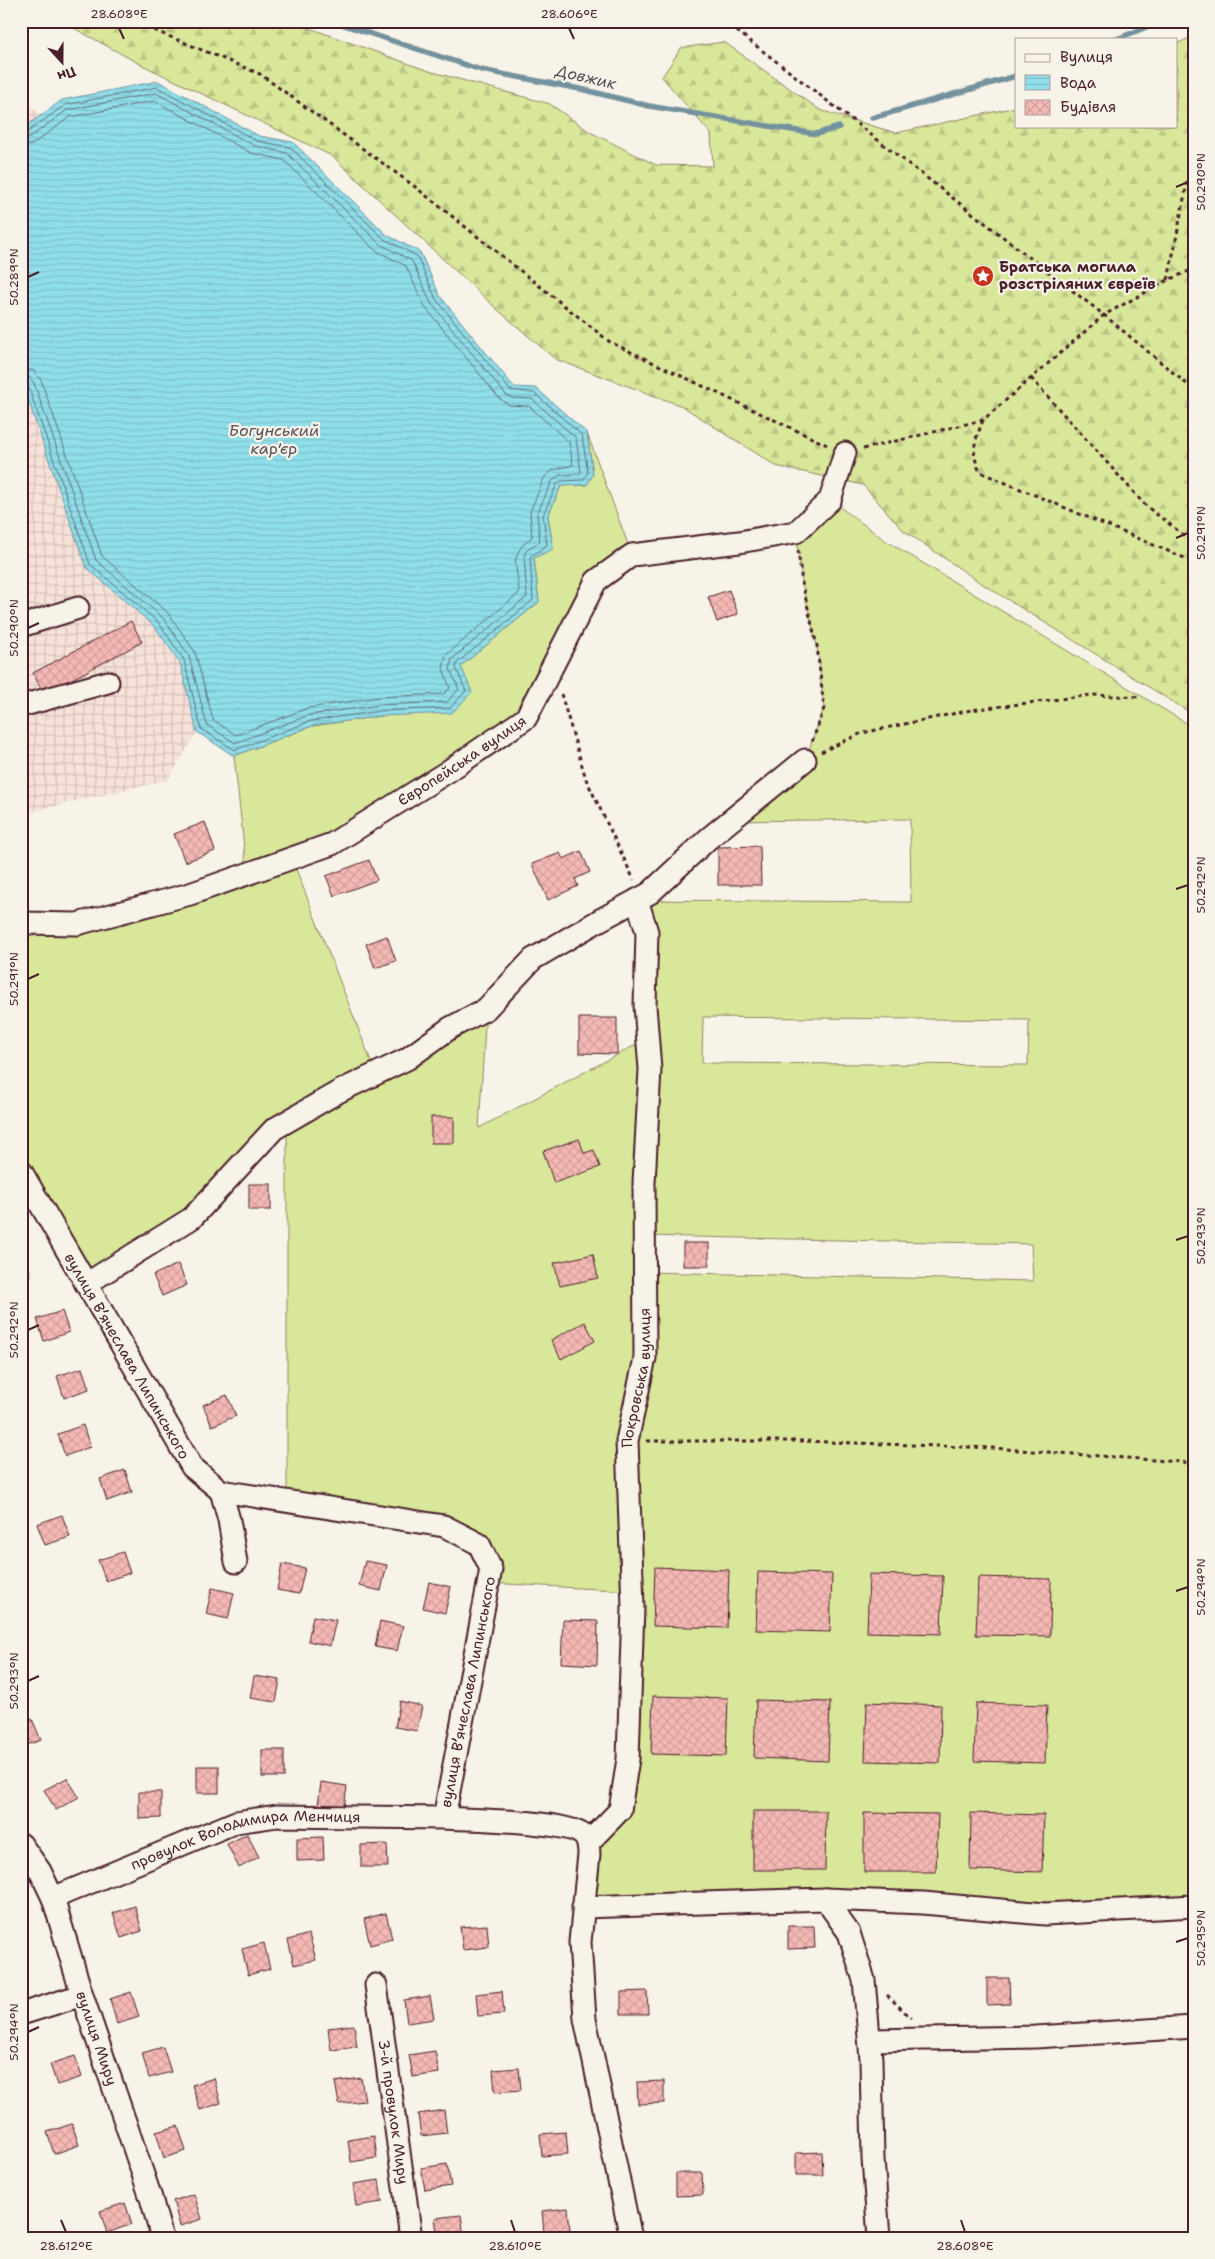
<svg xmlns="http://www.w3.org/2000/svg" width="1215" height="2259" font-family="'Shantell Sans',sans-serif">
<defs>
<pattern id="industrial-grid" width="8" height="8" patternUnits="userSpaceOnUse" patternTransform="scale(1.25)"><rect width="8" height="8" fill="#f6e2d9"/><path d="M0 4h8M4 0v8" fill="none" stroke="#d4c1ba"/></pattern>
<pattern id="forest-firs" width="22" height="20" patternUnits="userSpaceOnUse" patternTransform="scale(1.25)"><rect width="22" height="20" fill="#d9e79a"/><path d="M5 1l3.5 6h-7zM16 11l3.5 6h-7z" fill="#bcc685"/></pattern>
<pattern id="water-rules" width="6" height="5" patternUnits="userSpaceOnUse" patternTransform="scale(1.25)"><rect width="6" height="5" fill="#8fdfea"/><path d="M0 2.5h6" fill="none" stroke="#7dbfc9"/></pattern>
<pattern id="building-cross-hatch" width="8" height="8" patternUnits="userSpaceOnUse" patternTransform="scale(1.25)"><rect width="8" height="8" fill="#f5b9b5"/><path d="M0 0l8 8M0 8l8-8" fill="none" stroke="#d49f9c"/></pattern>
</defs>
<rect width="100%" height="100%" fill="#f7f3e8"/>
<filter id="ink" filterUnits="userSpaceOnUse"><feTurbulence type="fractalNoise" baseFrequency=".02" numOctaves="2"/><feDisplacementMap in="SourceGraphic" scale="10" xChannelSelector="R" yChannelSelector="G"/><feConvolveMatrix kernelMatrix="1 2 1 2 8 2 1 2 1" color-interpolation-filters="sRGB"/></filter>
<g filter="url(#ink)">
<g fill="url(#industrial-grid)">
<path d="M 21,96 L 41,116 L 21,130 Z"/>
<path d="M 21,380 L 86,567 L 155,627 L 180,663 L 197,732 L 168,780 L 21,814 Z"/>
</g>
<path fill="#d9e79a" stroke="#928362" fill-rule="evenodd" d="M 587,433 L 632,555 L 596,581 L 526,718 L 292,859 L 376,1074 L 486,1009 L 479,1128 L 647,1039 L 637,900 L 911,902 L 910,819 L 730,821 L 805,760 L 824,708 L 817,646 L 802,583 L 796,532 L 830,500 L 885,540 L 1186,723 L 1194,731 L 1194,1906 L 923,1903 L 583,1907 L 588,1843 L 620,1810 L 633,1591 L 488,1583 L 479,1544 L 287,1502 L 287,1122 L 192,1218 L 86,1284 L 21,1171 L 21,923 L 77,924 L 247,874 L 234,756 L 312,726 L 381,716 L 461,666 L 539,602 L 534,558 L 553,548 L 548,516 L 561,486 L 587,485 L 593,474 ZM 703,1017 L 1029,1020 L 1028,1065 L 702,1063 ZM 644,1236 L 1031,1244 L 1033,1281 L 644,1272 Z"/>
<path fill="url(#forest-firs)" stroke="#928362" d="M 61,21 L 290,21 L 429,71 L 550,104 L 590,132 L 656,165 L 713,166 L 711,134 L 662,77 L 681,48 L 724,42 L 820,110 L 896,133 L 1016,107 L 1016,126 L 1176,126 L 1176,44 L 1194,36 L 1194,715 L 981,583 L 903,530 L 863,485 L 776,466 L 682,406 L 555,359 L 498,310 L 332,156 L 140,64 Z"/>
<path fill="url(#water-rules)" stroke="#73929e" d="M 158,81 L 259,136 L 293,142 L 387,235 L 420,252 L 440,296 L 514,387 L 536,388 L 587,433 L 593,474 L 587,485 L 561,486 L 548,516 L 553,549 L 534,558 L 539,602 L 461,666 L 472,692 L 452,713 L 381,716 L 312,726 L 234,756 L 197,732 L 180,663 L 155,627 L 86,567 L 21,380 L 21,130 L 62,100 Z"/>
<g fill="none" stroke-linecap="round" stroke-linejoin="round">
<g stroke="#666c77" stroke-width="1">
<path d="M 21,133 L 26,133 L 65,105 L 157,87 L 257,141 L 290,147 L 384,239 L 417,256 L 436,299 L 510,390 L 534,393 L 582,435 L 588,473 L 583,480 L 561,481 L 557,484 L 543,515 L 547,545 L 530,557 L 533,600 L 457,663 L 456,668 L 466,691 L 450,708 L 380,711 L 311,721 L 235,750 L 201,729 L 184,660 L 159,623 L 90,564 L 28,386 L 21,382"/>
<path d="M 21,140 L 29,138 L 67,110 L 156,93 L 255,146 L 287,153 L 380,244 L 412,261 L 431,303 L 506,395 L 512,398 L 532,399 L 576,438 L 581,472 L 579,474 L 560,475 L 552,481 L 537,514 L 540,542 L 527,549 L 524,556 L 527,597 L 452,659 L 450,669 L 459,689 L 447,702 L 379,705 L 309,715 L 235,743 L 207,725 L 189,656 L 164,619 L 96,560 L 34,383 L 29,377 L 21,375"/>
<path d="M 21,147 L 33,144 L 70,117 L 155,101 L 251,153 L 284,160 L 375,250 L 406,266 L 425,307 L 499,398 L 509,405 L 529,406 L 569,442 L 573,465 L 553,470 L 544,478 L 530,512 L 532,537 C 507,556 518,566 519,593 L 446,655 L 443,668 L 450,688 L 444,694 L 379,697 L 308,708 L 236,735 L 213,720 L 195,652 L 169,614 L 102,556 L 41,380 L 34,371 L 21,368"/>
</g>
<g stroke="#73929e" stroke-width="5.5">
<path d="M 332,21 L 481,70 L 585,90 L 649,106 L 816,134 L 839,127"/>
<path d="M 1117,39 L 1161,21"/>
<path d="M 872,118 L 1016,76"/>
</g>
</g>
<g fill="url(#building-cross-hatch)" stroke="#4a1f2b">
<path d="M 729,590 L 738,614 L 717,622 L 708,597 Z"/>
<path d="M 131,621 L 142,642 L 44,694 L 33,673 Z"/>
<path d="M 205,822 L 215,851 L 185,862 L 174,834 Z"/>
<path d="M 760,846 L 761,885 L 718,885 L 718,847 Z"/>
<path d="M 581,851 L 590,872 L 575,879 L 578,886 L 548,900 L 532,864 L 560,853 L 563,859 Z"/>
<path d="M 369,860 L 377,880 L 334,896 L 326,876 Z"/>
<path d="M 387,936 L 396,961 L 375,968 L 366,944 Z"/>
<path d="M 579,1018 L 617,1018 L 617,1054 L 579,1053 Z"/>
<rect x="431" y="1117" width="23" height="26"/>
<path d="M 579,1139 L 584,1153 L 594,1150 L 600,1167 L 554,1183 L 543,1151 Z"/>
<rect x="249" y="1184" width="22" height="26"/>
<rect x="683" y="1243" width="26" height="23"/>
<path d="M 593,1254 L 598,1278 L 560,1286 L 554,1263 Z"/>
<path d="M 24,1255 L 31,1276 L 21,1280 L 21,1256 Z"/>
<path d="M 178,1264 L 187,1285 L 162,1296 L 153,1275 Z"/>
<path d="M 62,1311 L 69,1332 L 44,1341 L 37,1319 Z"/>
<path d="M 585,1322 L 595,1341 L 561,1359 L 551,1340 Z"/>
<path d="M 82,1368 L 89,1389 L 64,1398 L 57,1376 Z"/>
<path d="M 227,1395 L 236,1416 L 212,1426 L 203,1405 Z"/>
<path d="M 83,1425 L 90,1447 L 65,1456 L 58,1434 Z"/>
<path d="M 125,1470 L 132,1492 L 107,1501 L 100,1479 Z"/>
<path d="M 62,1515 L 70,1537 L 45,1545 L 37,1524 Z"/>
<path d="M 123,1552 L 130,1573 L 106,1581 L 98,1560 Z"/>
<path d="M 365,1561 L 387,1565 L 381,1591 L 359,1586 Z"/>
<path d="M 282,1564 L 305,1568 L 299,1594 L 277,1590 Z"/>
<path d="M 655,1567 L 729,1570 L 727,1628 L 653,1626 Z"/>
<path d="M 758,1572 L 832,1574 L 830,1632 L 756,1630 Z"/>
<path d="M 869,1574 L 943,1576 L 941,1634 L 867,1632 Z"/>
<path d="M 978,1577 L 1051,1579 L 1050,1636 L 976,1635 Z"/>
<path d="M 429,1582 L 451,1587 L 445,1613 L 423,1608 Z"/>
<path d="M 212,1588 L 234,1593 L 228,1619 L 206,1614 Z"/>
<path d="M 313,1616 L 336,1620 L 330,1646 L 308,1641 Z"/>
<path d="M 563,1620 L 598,1621 L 597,1665 L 561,1663 Z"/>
<path d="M 380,1621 L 403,1626 L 397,1651 L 375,1647 Z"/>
<path d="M 254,1676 L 280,1680 L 276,1702 L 250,1698 Z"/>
<path d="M 653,1696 L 728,1698 L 726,1756 L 651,1754 Z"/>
<path d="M 756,1700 L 830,1702 L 828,1761 L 754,1758 Z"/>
<path d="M 400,1701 L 422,1706 L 417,1731 L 395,1727 Z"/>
<path d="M 867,1702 L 941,1705 L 940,1763 L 865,1761 Z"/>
<path d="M 976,1703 L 1047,1705 L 1045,1763 L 974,1761 Z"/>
<path d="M 32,1719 L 41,1740 L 21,1747 L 21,1723 Z"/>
<rect x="262" y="1750" width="22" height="27"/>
<rect x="197" y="1766" width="22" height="27"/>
<path d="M 67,1778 L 79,1797 L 56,1810 L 44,1790 Z"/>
<path d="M 321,1782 L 347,1786 L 344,1808 L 318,1805 Z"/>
<path d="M 139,1792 L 161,1792 L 161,1818 L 139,1819 Z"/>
<path d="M 753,1811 L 826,1811 L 825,1870 L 753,1870 Z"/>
<path d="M 864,1813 L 938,1814 L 936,1872 L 864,1872 Z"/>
<path d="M 971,1813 L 1044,1815 L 1042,1872 L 970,1870 Z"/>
<path d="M 247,1834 L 259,1857 L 239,1868 L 227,1844 Z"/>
<path d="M 323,1837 L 324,1860 L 297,1861 L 297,1838 Z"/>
<path d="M 387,1844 L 388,1867 L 361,1867 L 361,1845 Z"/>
<path d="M 135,1906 L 142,1931 L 121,1938 L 113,1913 Z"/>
<path d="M 386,1913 L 392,1939 L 370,1945 L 364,1919 Z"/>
<path d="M 487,1925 L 489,1947 L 463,1950 L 460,1927 Z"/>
<path d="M 788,1926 L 814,1926 L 815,1948 L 788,1949 Z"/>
<path d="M 309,1934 L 316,1960 L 294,1965 L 288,1940 Z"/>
<path d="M 264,1943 L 270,1969 L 248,1975 L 242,1949 Z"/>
<path d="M 987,1978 L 1009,1978 L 1010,2004 L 987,2005 Z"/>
<path d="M 502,1991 L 504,2014 L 478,2016 L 476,1994 Z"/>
<path d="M 647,1991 L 648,2014 L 621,2014 L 621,1992 Z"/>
<path d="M 131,1992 L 139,2017 L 117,2024 L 110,1999 Z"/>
<path d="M 430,1996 L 434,2019 L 407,2023 L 404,2000 Z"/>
<path d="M 354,2025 L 357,2047 L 331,2050 L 328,2028 Z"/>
<path d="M 163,2047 L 171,2072 L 149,2078 L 142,2053 Z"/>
<path d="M 435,2051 L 439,2073 L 413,2077 L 409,2055 Z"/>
<path d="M 75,2056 L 82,2077 L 57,2085 L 50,2064 Z"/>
<path d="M 519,2068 L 521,2090 L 495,2092 L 493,2070 Z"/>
<path d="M 214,2078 L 221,2103 L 200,2110 L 192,2085 Z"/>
<path d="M 361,2078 L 365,2101 L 339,2104 L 335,2082 Z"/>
<path d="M 664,2081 L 664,2103 L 638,2104 L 637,2082 Z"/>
<path d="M 444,2110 L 447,2133 L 421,2136 L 418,2114 Z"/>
<path d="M 72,2124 L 79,2145 L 54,2154 L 47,2132 Z"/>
<path d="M 178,2126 L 186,2151 L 164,2158 L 156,2132 Z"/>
<path d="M 566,2132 L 568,2154 L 542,2156 L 540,2134 Z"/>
<path d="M 374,2136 L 377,2158 L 351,2162 L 348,2140 Z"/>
<path d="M 822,2152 L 823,2175 L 796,2175 L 796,2153 Z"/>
<path d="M 447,2164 L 451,2186 L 425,2190 L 421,2168 Z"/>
<path d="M 676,2173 L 702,2173 L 703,2195 L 676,2196 Z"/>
<path d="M 379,2180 L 382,2202 L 356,2206 L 353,2184 Z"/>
<path d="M 194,2194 L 202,2219 L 180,2226 L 173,2201 Z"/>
<path d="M 125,2203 L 132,2224 L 107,2233 L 100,2211 Z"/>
<path d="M 568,2208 L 570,2231 L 544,2233 L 542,2211 Z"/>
<path d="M 461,2215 L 464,2237 L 438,2238 L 435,2218 Z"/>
</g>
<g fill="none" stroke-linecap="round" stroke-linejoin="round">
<g stroke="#4a1f2b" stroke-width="25">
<g id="minor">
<path d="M 21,626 L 78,608"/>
<path d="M 21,706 L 108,682"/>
<path id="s1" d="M 21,923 L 77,924 L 190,894 L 332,844 L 447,772 L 526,718 L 596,581 L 632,555 L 739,542 L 796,532 L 830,500 L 845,453"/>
<path d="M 21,1171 L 192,1467 L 221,1491 L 444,1526 L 479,1544 L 491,1569 L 444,1818 C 471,1820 565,1820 583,1835 C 588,1840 589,1847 589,1854 L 580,1942 L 585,2019 L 631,2238"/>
<path d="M 86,1284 L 192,1218 L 274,1129 L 340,1091 L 407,1059 L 450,1028 L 486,1009 L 533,959 L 600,920 L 650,893 L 709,838 L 805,760"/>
<path d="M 221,1491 L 229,1520 L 236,1562"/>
<path id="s2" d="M 588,1843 L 620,1810 L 628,1759 L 633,1607 L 627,1441 L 645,1358 L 644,1183 L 650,1069 L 645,1006 L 647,932 L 637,900"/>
<path id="s3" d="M 21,1844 L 40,1871 L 53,1898 L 82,1995 L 151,2198 L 162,2238"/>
<path id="s4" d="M 53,1898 L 236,1822 L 277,1816 L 444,1818"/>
<path d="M 825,1899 L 923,1903 L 1045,1914 L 1194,1906"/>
<path d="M 583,1907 L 825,1899 L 849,1933 L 864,1980 L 871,2059 L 873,2159 L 879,2238"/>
<path id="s5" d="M 376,1985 L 411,2238"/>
<path d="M 21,2014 L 82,1995"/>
<path d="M 870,2040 L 1036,2037 L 1194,2027"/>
</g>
</g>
<g stroke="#4a1f2b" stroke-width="3" stroke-dasharray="4 4" stroke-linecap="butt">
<path d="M 132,21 L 260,74 L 414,186 L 610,342 L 827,445"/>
<path d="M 724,21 L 1104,315 L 1194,390"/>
<path d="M 1168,280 L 1194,148"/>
<path d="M 1031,378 L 1146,506 L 1194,543"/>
<path d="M 983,420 C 975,442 970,450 980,472 L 1194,562"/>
<path d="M 863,449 L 983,420 L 1104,315 L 1168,280 L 1194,269"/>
<path d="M 798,550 L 802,583 L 817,646 L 824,708 L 812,742"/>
<path d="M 561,694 L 586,779 L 634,880"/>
<path d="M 821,752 L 862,733 L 971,710 L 1092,695 L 1141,697"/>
<path d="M 647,1441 L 802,1441 L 992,1448 L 1194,1463"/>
<path d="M 887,1995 L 911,2018"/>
</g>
<use href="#minor" stroke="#f7f3e8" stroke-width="21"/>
</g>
</g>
<path fill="none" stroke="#4a1f2b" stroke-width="2" d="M 119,28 L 124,39M 569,28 L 574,39M 1176,187 L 1188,182M 28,277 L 39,272M 1176,538 L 1188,533M 28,628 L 39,623M 1176,889 L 1188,885M 28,979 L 39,974M 1176,1240 L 1188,1236M 28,1330 L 39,1325M 1176,1591 L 1188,1587M 28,1681 L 39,1676M 1176,1942 L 1188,1938M 28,2032 L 39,2027M 61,2220 L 66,2232M 511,2220 L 515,2232M 961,2220 L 965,2232"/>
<defs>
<g id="sight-disc" transform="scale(1.125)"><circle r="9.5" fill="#c8321e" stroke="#f7f3e8"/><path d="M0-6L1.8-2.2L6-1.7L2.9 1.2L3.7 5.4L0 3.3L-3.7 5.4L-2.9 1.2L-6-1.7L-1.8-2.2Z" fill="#fff"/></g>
</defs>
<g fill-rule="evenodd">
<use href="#sight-disc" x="983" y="276"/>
</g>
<g text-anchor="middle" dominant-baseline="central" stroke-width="4.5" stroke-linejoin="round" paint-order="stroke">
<g font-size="15" font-weight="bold" fill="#4a1f2b" stroke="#f7f3e8" text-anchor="start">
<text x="999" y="267">Братська могила<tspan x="999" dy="17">розстріляних євреїв</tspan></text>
</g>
<g font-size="15" fill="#4a1f2b" stroke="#f7f3e8">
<text stroke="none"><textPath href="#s1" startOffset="478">Європейська вулиця</textPath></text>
<text transform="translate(127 1356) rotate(60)">вулиця Вʼячеслава Липинського</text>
<text stroke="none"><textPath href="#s2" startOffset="480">Покровська вулиця</textPath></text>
<text transform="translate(468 1692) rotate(-79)">вулиця Вʼячеслава Липинського</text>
<text stroke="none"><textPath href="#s4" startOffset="204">провулок Володимира Менчиця</textPath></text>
<text stroke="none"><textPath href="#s3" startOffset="210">вулиця Миру</textPath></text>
<text stroke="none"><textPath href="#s5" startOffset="128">3-й провулок Миру</textPath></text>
</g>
<g font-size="16" font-style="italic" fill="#5b4f5b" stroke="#f7f3e8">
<text transform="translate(586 77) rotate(13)">Довжик</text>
<text x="274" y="430">Богунський<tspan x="274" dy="18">кар'єр</tspan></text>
</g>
</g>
<rect width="1215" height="2259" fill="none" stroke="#f7f3e8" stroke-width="55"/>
<rect x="1015" y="38" width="162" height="90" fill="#f7f3e8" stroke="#b29e9c"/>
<rect x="1025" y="54" width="25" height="8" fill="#f7f3e8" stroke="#b29e9c"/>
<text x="1060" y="62" font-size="15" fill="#4a1f2b">Вулиця</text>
<rect x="1025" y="75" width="25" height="15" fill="url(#water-rules)" stroke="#b29e9c"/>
<text x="1060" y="88" font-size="15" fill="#4a1f2b">Вода</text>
<rect x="1025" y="100" width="25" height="15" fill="url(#building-cross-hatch)" stroke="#b29e9c"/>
<text x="1060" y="112" font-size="15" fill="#4a1f2b">Будівля</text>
<g transform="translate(62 62) rotate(159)" stroke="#f7f3e8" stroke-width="4" paint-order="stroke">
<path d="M0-4L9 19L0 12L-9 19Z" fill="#4a1f2b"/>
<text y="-8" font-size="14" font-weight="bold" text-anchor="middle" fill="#4a1f2b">Пн</text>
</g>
<rect x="28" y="28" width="1160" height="2204" fill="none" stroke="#4a1f2b" stroke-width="2"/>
<g font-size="12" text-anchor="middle" fill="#4a1f2b">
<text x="119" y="18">28.608°E</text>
<text x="569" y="18">28.606°E</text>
<text transform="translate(1201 182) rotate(-90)" y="4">50.290°N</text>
<text transform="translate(14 277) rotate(-90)" y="4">50.289°N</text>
<text transform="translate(1201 533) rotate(-90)" y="4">50.291°N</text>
<text transform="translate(14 628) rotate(-90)" y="4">50.290°N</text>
<text transform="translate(1201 885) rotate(-90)" y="4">50.292°N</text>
<text transform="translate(14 979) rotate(-90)" y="4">50.291°N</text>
<text transform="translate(1201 1236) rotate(-90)" y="4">50.293°N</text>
<text transform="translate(14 1330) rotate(-90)" y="4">50.292°N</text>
<text transform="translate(1201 1587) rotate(-90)" y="4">50.294°N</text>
<text transform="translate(14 1681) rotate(-90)" y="4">50.293°N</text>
<text transform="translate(1201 1938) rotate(-90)" y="4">50.295°N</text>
<text transform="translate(14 2032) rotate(-90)" y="4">50.294°N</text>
<text x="66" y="2250">28.612°E</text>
<text x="515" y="2250">28.610°E</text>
<text x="965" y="2250">28.608°E</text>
</g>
</svg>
